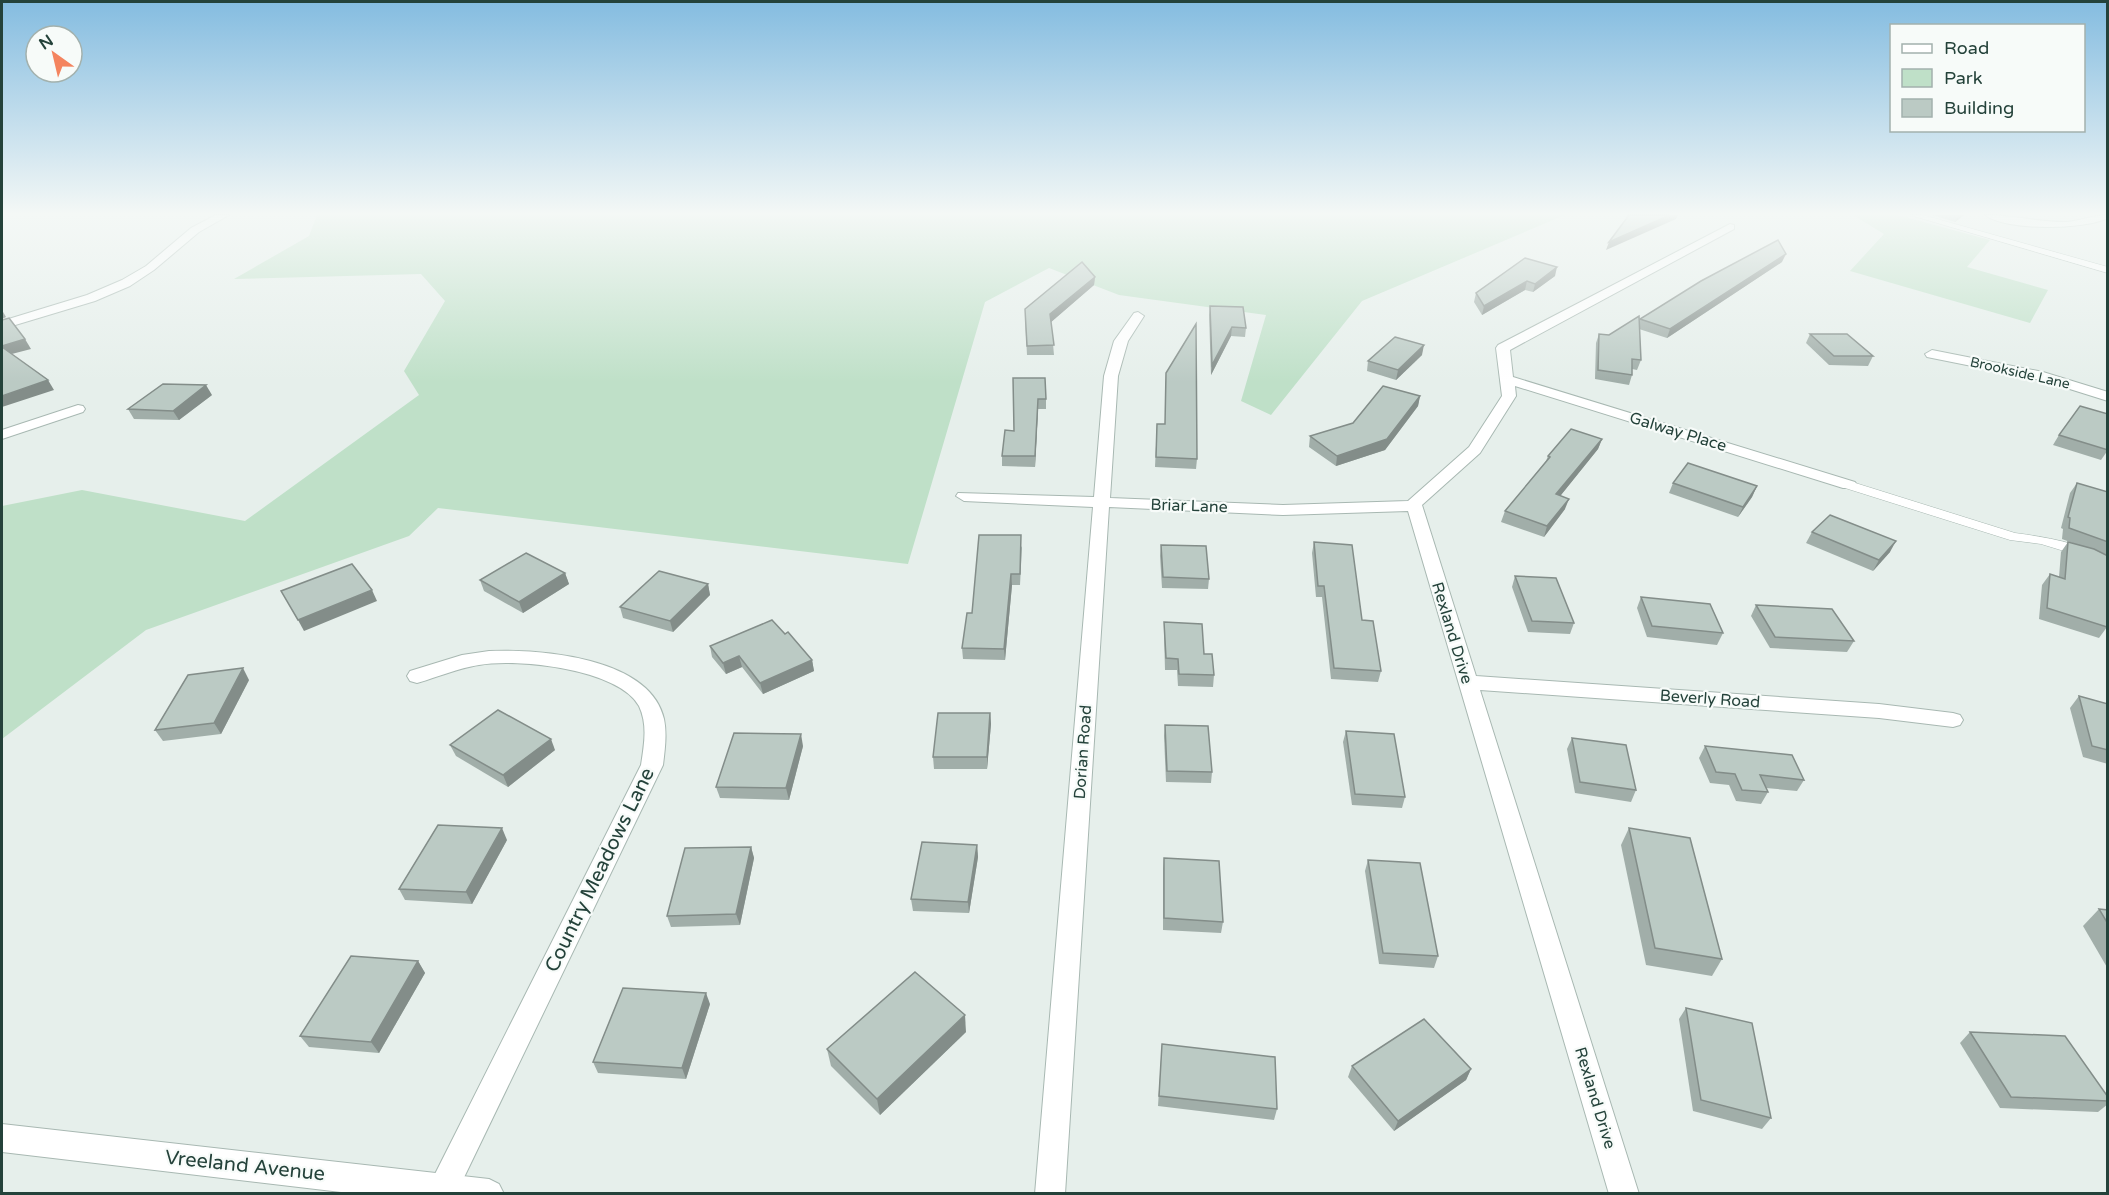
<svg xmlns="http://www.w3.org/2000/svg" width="2109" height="1195" font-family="'Varela Round',sans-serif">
<rect width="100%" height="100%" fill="#e6efeb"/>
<g fill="#bfe0c8">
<path d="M 317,215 L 1565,215 L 1362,301 L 1271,415 L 1241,401 L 1266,315 L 1119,295 L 1049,268 L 985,302 L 908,564 L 438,508 L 409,536 L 146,630 L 2,739 L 2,506 L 82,490 L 245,521 L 419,395 L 404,371 L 445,301 L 421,274 L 234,279 L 309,236 Z"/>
<path d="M 1853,215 L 1898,215 L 1990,240 L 1967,267 L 2048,290 L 2030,323 L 1850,271 L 1884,234 Z"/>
</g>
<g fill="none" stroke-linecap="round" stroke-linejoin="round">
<g stroke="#a8b8b2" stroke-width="1">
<g id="service">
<path d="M 1910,215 L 1923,215 L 2108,267 L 2108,273 Z"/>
<path d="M 1849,481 L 2015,533 C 2046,537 2080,543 2108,558 L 2108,568 L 2087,558 L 2041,544 L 2010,540 L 1845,488 L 1843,485 Z"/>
</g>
</g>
<g stroke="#a8b8b2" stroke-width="2">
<g id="minor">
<path d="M 216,215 L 229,215 L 199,232 L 154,270 L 130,286 L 95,301 L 2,329 L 2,321 L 87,295 L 122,280 L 146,266 L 191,228 Z"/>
<path d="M 1985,215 C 2012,215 2038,222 2066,222 C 2080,221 2093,215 2108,215 L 2108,218 C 2083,230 2006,231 1985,215 Z"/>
<path d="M 1730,224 L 1734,225 L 1734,229 L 1510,350 L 1513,377 L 1855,482 L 1857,485 L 1855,488 L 1843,488 L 1515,386 L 1516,396 L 1480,453 L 1422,505 L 1476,676 L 1879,704 L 1953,713 L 1960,715 L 1963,720 L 1960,725 L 1953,727 L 1879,718 L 1480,690 L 1639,1194 L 1609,1194 L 1408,511 L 1283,515 L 1109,507 L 1065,1194 L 1035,1194 L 1093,507 L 964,501 L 956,496 L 958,493 L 1094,497 L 1104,376 L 1114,341 L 1134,313 L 1138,312 L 1144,316 L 1128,341 L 1118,376 L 1110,498 L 1283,505 L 1408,501 L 1469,447 L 1502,396 L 1496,348 L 1498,345 Z"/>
<path d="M 1932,350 L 2043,372 L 2108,392 L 2108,401 L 2041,380 L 1927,357 L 1925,354 Z"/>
<path d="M 78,405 L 83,406 L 85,409 L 83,412 L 2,439 L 2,430 Z"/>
<path d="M 489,651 C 540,649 650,657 664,719 C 667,734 665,749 663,765 L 456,1194 L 431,1194 L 428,1188 L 433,1178 L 641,765 C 644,745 648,725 639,706 C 619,669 517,658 479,665 C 458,668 438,677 417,683 L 410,681 L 407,676 L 410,671 L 462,655 Z"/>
</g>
</g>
<g stroke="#a8b8b2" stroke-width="2">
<path id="tertiary" d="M 2,1124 L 489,1179 L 499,1184 L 504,1194 L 358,1194 L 2,1152 Z"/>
</g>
<use href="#service" fill="#fff" fill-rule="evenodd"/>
<use href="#minor" fill="#fff" fill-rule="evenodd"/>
<use href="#tertiary" fill="#fff" fill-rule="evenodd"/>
</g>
<g fill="#a1aea9">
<path d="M 1932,215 L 1964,215 L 1955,222 Z"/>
<path d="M 1782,262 L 1667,338 L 1639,329 L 1641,360 L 1637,370 L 1632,369 L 1632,375 L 1629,385 L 1595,379 L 1596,343 L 1599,334 L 1609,335 L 1639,321 L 1640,319 Z"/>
<path d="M 1555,276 L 1533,292 L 1525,290 L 1482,315 L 1474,302 L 1476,293 Z"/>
<path d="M 1095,277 L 1094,285 L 1051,322 L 1054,355 L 1027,355 L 1025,318 Z"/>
<path d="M 1210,306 L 1246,328 L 1245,337 L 1231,336 L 1211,375 L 1209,315 Z"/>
<path d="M 1810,334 L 1873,356 L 1868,366 L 1829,365 L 1806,343 Z"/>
<path d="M 1422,355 L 1396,380 L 1367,371 L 1368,361 Z"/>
<path d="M 1013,378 L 1046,399 L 1046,409 L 1038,409 L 1035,467 L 1002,466 L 1002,456 L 1014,431 Z"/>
<path d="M 212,395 L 179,420 L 134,419 L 128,409 Z"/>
<path d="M 1420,396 L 1418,406 L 1385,450 L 1336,466 L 1309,447 L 1310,436 L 1353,423 Z"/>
<path d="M 1157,424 L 1197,459 L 1196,469 L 1155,467 Z"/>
<path d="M 2059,435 L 2108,450 L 2101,460 L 2053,445 Z"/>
<path d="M 1602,439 L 1598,449 L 1560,496 L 1565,509 L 1544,537 L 1501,522 L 1505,511 L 1546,461 L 1548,456 Z"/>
<path d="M 1673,483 L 1757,486 L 1752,497 L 1738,517 L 1669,493 Z"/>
<path d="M 2077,483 L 2108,492 L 2108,553 L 2107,555 L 2102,553 L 2107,627 L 2099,638 L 2039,619 L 2042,585 L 2050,574 L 2059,577 L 2061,552 L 2068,542 L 2078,545 L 2062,539 L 2063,529 L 2061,528 L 2070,493 Z"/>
<path d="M 1812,532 L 1890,552 L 1873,571 L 1806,543 Z"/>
<path d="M 1314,542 L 1362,620 L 1381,671 L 1378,682 L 1331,679 L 1322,597 L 1316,597 L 1312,553 Z"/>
<path d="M 1161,545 L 1209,579 L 1208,589 L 1162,588 L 1160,556 Z"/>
<path d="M 1022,546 L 1020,585 L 1012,585 L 1005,660 L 963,659 L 962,648 Z"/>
<path d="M 565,573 L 569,584 L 523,613 L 484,591 L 480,580 Z"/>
<path d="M 1515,576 L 1574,623 L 1570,634 L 1528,632 L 1512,587 Z"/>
<path d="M 708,584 L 710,595 L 673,632 L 623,618 L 620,607 Z"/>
<path d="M 1641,597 L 1723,633 L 1717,645 L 1647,637 L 1637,608 Z"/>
<path d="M 1756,605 L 1854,641 L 1847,652 L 1770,648 L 1751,616 Z"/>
<path d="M 1164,622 L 1204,654 L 1214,675 L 1213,687 L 1178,686 L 1177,670 L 1165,670 L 1164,633 Z"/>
<path d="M 785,634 L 812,660 L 814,671 L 763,694 L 742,667 L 726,674 L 712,657 L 710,646 Z"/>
<path d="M 249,680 L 221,734 L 163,741 L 155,730 Z"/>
<path d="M 2079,696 L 2108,704 L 2108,764 L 2083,757 L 2070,708 Z"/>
<path d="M 990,713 L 991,724 L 987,769 L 934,769 L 933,757 Z"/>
<path d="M 1165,725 L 1212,772 L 1211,783 L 1166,782 L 1164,736 Z"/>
<path d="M 1346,731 L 1405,797 L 1402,808 L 1352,805 L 1343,742 Z"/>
<path d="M 1572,738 L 1636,790 L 1631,802 L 1575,793 L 1567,749 Z"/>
<path d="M 450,745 L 555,750 L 508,787 L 456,756 Z"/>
<path d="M 803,746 L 789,800 L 720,798 L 716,787 Z"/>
<path d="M 1705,746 L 1804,780 L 1797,791 L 1766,788 L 1768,792 L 1761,804 L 1736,801 L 1729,785 L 1710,783 L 1699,758 Z"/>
<path d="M 1629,828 L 1722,959 L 1712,976 L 1646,965 L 1621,845 Z"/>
<path d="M 507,840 L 472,904 L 405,900 L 399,889 Z"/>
<path d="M 977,845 L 978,857 L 969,913 L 913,911 L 911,899 Z"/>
<path d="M 751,847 L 754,858 L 740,925 L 671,927 L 667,916 Z"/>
<path d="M 1164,858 L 1223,922 L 1221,933 L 1163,930 L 1163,869 Z"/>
<path d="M 1368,860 L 1438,956 L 1434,968 L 1379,964 L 1365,871 Z"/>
<path d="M 2099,909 L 2108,910 L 2108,969 L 2083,926 Z"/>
<path d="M 418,961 L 425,973 L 379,1053 L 309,1047 L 300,1036 Z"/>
<path d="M 710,1004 L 686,1079 L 598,1073 L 593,1062 Z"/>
<path d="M 1686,1008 L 1771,1118 L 1762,1129 L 1693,1111 L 1679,1019 Z"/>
<path d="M 966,1032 L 880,1115 L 831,1066 L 827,1049 Z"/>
<path d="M 1970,1032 L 2108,1097 L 2108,1104 L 2098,1112 L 2000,1108 L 1960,1043 Z"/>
<path d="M 1162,1044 L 1277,1109 L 1274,1120 L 1158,1106 Z"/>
<path d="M 1352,1066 L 1471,1069 L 1466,1080 L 1394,1131 L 1348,1077 Z"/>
</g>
<g fill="#838d89">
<path d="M 1670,215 L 1678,215 L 1676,219 L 1606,250 L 1609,242 Z"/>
<path d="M 1958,215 L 1964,215 L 1955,222 Z"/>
<path d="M 1786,254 L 1782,262 L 1667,338 L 1670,329 Z"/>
<path d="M 1557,267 L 1555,276 L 1533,292 L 1535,284 Z"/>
<path d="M 1095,277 L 1094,285 L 1050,323 L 1050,314 Z"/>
<path d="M 1527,281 L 1525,290 L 1482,315 L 1484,306 Z"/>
<path d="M 2,310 L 6,317 L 2,319 Z"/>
<path d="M 1232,327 L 1231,336 L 1211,375 L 1212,365 Z"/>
<path d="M 25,339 L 31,349 L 4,356 L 2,352 L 2,346 Z"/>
<path d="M 1424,345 L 1422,355 L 1396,380 L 1398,370 Z"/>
<path d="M 48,380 L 54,390 L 2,407 L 2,396 Z"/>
<path d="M 206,385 L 212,395 L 179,420 L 173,411 Z"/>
<path d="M 1420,396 L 1418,406 L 1385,450 L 1336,466 L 1337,456 Z"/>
<path d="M 1038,399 L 1038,409 L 1035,467 L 1035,456 Z"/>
<path d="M 1602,439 L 1598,449 L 1553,505 L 1556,494 Z"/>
<path d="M 1757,486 L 1752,497 L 1738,517 L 1743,507 Z"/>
<path d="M 1569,499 L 1565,509 L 1544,537 L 1547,526 Z"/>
<path d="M 1896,541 L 1890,552 L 1873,571 L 1879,560 Z"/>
<path d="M 565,573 L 569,584 L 523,613 L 519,602 Z"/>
<path d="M 1011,574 L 1012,585 L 1005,660 L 1004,649 Z"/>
<path d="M 708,584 L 710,595 L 673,632 L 670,621 Z"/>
<path d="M 372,590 L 377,601 L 304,631 L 298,620 Z"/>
<path d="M 739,656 L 742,667 L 726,674 L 723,663 Z"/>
<path d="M 812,660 L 814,671 L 763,694 L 760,683 Z"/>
<path d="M 243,668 L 249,680 L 221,734 L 214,723 Z"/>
<path d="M 990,713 L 991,724 L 987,769 L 987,757 Z"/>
<path d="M 801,734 L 803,746 L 789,800 L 786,788 Z"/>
<path d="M 551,739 L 555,750 L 508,787 L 503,775 Z"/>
<path d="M 502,828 L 507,840 L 472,904 L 466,892 Z"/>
<path d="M 977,845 L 978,857 L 969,913 L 968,902 Z"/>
<path d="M 751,847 L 754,858 L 740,925 L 736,914 Z"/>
<path d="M 418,961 L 425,973 L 379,1053 L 371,1042 Z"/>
<path d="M 706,993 L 710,1004 L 686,1079 L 682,1068 Z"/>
<path d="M 965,1015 L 966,1032 L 880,1115 L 877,1099 Z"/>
<path d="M 1471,1069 L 1466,1080 L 1394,1131 L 1398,1121 Z"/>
</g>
<g fill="#bbcac4" stroke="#838d89" stroke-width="1.5">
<path d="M 1629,215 L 1670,215 L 1609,242 Z"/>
<path d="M 1778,240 L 1786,254 L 1670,329 L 1640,319 L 1701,281 Z"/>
<path d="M 1525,258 L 1557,267 L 1535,284 L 1527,281 L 1484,306 L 1476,293 Z"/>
<path d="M 1082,262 L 1095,277 L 1050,314 L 1054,345 L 1027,346 L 1025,309 Z"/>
<path d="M 1210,306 L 1243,307 L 1246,328 L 1232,327 L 1212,365 Z"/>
<path d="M 1639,316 L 1641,360 L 1632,359 L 1632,375 L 1598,370 L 1599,334 L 1609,335 Z"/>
<path d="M 9,318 L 25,339 L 2,346 L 2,320 Z"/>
<path d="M 1196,324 L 1197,459 L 1156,457 L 1157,424 L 1165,424 L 1166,373 Z"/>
<path d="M 1810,334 L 1847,334 L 1873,356 L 1834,356 Z"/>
<path d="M 1395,337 L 1424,345 L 1398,370 L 1368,361 Z"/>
<path d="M 2,347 L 48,380 L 2,396 Z"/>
<path d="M 1013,378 L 1045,378 L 1046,399 L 1038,399 L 1035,456 L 1002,456 L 1005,430 L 1014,431 Z"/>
<path d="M 163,384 L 206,385 L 173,411 L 128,409 Z"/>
<path d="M 1383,386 L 1420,396 L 1387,439 L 1337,456 L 1310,436 L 1353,423 Z"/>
<path d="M 2080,406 L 2108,414 L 2108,450 L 2059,435 Z"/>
<path d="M 1571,429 L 1602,439 L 1556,494 L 1569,499 L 1547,526 L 1505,511 L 1550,457 L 1548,456 Z"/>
<path d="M 1688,463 L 1757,486 L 1743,507 L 1673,483 Z"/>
<path d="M 2077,483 L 2108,492 L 2108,542 L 2069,528 L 2070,518 L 2068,517 Z"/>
<path d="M 1830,515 L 1896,541 L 1879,560 L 1812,532 Z"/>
<path d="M 979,535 L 1021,535 L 1020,574 L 1011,574 L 1004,649 L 962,648 L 967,613 L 972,613 Z"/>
<path d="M 1314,542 L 1352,545 L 1362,620 L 1373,621 L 1381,671 L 1334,668 L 1324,586 L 1318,586 Z"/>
<path d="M 2068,542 L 2094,549 L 2108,556 L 2107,627 L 2047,608 L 2050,574 L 2065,579 Z"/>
<path d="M 1161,545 L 1206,546 L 1209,579 L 1163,577 Z"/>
<path d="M 526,553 L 565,573 L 519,602 L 480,580 Z"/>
<path d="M 352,564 L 372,590 L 298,620 L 281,591 Z"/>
<path d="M 659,571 L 708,584 L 670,621 L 620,607 Z"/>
<path d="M 1515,576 L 1556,578 L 1574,623 L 1532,621 Z"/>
<path d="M 1641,597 L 1710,604 L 1723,633 L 1652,626 Z"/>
<path d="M 1756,605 L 1832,609 L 1854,641 L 1775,637 Z"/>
<path d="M 772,620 L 785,634 L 788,632 L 812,660 L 760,683 L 739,656 L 723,663 L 710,646 Z"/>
<path d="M 1164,622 L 1202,624 L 1204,654 L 1212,654 L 1214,675 L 1179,674 L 1178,659 L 1166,658 Z"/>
<path d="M 243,668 L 214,723 L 155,730 L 188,675 Z"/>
<path d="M 2079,696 L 2108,704 L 2108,750 L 2092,746 Z"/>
<path d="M 498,710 L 551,739 L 503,775 L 450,745 Z"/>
<path d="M 938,713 L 990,713 L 987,757 L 933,757 Z"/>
<path d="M 1165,725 L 1208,726 L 1212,772 L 1167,771 Z"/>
<path d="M 1346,731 L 1394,734 L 1405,797 L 1355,794 Z"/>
<path d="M 734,733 L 801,734 L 786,788 L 716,787 Z"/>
<path d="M 1572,738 L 1626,745 L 1636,790 L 1580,782 Z"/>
<path d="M 1705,746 L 1792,755 L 1804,780 L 1760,775 L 1768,792 L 1742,790 L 1735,774 L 1716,772 Z"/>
<path d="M 438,825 L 502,828 L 466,892 L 399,889 Z"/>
<path d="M 1629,828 L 1690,838 L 1722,959 L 1655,948 Z"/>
<path d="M 922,842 L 977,845 L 968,902 L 911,899 Z"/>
<path d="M 751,847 L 736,914 L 667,916 L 685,848 Z"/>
<path d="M 1164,858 L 1219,861 L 1223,922 L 1164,918 Z"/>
<path d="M 1368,860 L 1420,863 L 1438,956 L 1383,953 Z"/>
<path d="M 2099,909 L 2108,910 L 2108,924 Z"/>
<path d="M 351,956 L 418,961 L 371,1042 L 300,1036 Z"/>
<path d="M 915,972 L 965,1015 L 877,1099 L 827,1049 Z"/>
<path d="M 623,988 L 706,993 L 682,1068 L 593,1062 Z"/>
<path d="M 1686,1008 L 1752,1023 L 1771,1118 L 1701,1100 Z"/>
<path d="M 1424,1019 L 1471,1069 L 1398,1121 L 1352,1066 Z"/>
<path d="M 1970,1032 L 2065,1036 L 2108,1097 L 2108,1101 L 2011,1097 Z"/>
<path d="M 1162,1044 L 1275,1057 L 1277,1109 L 1159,1096 Z"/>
</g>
<linearGradient id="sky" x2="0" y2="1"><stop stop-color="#84bce0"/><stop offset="0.56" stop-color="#f4f8f6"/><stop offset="1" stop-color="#f4f8f6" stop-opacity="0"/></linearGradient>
<rect width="2109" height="382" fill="url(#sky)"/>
<g text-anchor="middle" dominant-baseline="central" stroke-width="4.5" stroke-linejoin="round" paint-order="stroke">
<g font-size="14" fill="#24423a" stroke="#f7fbf9">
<text transform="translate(2020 373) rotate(13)">Brookside Lane</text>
</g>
<g font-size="16" fill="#24423a" stroke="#f7fbf9">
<text transform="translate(1678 432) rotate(17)">Galway Place</text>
<text transform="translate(1189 506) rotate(2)">Briar Lane</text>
<text transform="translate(1452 633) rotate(73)">Rexland Drive</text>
<text transform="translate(1710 699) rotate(4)">Beverly Road</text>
<text transform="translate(1083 752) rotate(-86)">Dorian Road</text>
<text transform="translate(1595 1098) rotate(73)">Rexland Drive</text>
</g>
<g font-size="20" fill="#24423a" stroke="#f7fbf9">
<text transform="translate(600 870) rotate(-64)">Country Meadows Lane</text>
<text transform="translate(245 1166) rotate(6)">Vreeland Avenue</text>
</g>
</g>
<rect width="2109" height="1195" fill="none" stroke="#24423a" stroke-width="6"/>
<rect x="1890" y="24" width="195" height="108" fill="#f7fbf9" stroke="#a3b1ad" stroke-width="1.5"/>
<rect x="1902" y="44" width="30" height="9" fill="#ffffff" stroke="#a3b1ad" stroke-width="1.5"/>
<text x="1944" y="54" font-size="18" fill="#24423a">Road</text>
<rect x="1902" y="69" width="30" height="18" fill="#bfe0c8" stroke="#a3b1ad" stroke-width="1.5"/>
<text x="1944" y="84" font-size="18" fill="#24423a">Park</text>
<rect x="1902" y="99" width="30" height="18" fill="#bbcac4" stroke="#a3b1ad" stroke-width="1.5"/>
<text x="1944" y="114" font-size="18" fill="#24423a">Building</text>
<g transform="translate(54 54) rotate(326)"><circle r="28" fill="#f7fbf9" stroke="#a3b1ad" stroke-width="1.5"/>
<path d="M0-4.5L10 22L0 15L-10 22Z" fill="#f4845f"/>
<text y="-9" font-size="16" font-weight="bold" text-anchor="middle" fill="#24423a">N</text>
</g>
</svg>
